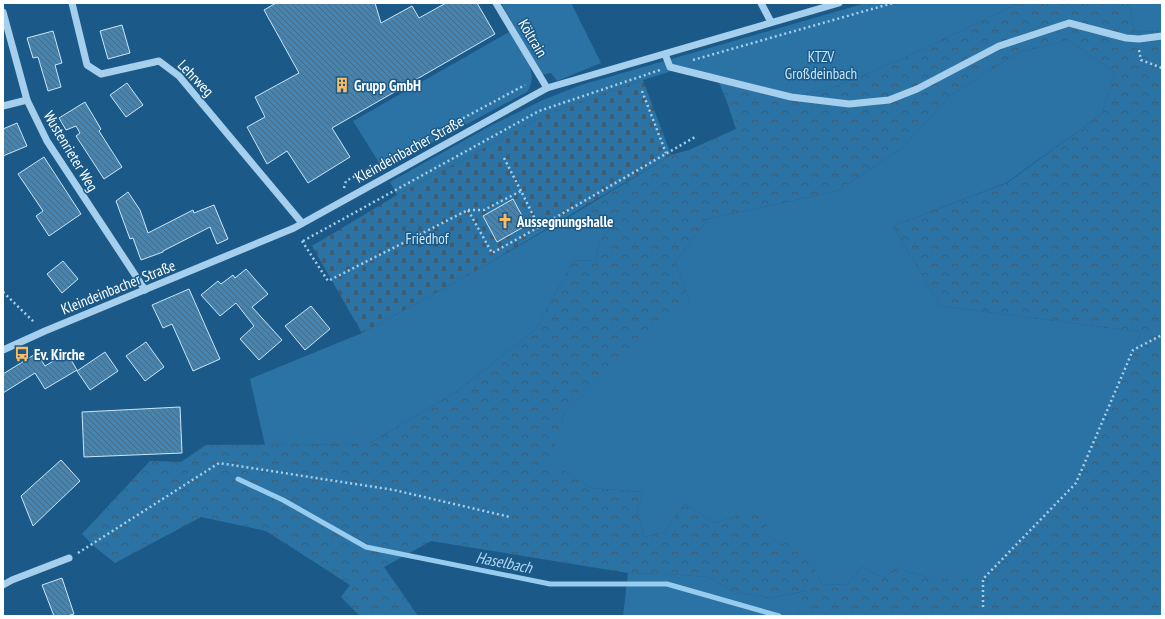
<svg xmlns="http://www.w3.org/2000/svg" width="1165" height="619" font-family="'PT Sans Narrow',sans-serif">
<defs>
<pattern id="forest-crowns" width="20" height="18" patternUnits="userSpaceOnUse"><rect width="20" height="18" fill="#2b73a5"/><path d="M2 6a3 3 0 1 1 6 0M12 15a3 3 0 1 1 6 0" fill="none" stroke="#3f5c70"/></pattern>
<pattern id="cemetery-stones" width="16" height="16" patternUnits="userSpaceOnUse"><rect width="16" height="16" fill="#2b73a5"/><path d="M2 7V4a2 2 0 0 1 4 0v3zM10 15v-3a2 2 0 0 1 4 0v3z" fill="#3f5c70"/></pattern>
<pattern id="building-back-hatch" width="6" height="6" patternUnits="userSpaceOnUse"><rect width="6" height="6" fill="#4484b2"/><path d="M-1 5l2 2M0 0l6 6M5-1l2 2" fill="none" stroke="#486b84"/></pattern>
</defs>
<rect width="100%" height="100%" fill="#1b5a88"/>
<g fill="#2b73a5">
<path d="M 501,3 L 571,3 L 601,63 L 557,81 L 551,73 L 542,75 Z"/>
<path d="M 866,3 L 1019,3 L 900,60 L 829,89 L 791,97 L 678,69 L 643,80 L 549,113 L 397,195 L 390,182 L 490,126 L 543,100 L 581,85 Z"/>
<path d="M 1129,3 L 1162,3 L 1162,31 L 1135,32 Z"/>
<path d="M 511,31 C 520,48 541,73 527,92 L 383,169 L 353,121 Z"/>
<path d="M 1068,40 L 1115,72 L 1102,114 L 1006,183 L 893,226 L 941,306 L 1141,332 L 1076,483 L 983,579 L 933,579 L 897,568 L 884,578 L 862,567 L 847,585 L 822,584 L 799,540 L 780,545 L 770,536 L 740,515 L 715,523 L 684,504 L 665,532 L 644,537 L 637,509 L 644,492 L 592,488 L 549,462 L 564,413 L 665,312 L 691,305 L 675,262 L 708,219 L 837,191 L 902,148 L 950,96 L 1017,53 Z"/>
<path d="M 584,208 L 616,222 L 599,242 L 596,260 L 573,261 L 536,329 L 456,392 L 368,444 L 265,445 L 250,379 L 362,333 L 479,269 Z"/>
<path d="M 628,573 L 667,574 L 709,577 L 735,592 L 770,598 L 806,591 L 797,612 L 800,616 L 623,616 Z"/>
</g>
<path fill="url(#forest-crowns)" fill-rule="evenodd" d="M 1019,3 L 1129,3 L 1135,32 L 1162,31 L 1162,616 L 800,616 L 797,612 L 805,591 L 770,598 L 735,592 L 709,577 L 667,574 L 628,573 L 431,541 L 384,567 L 418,616 L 360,616 L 341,597 L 350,585 L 266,531 L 201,517 L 115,563 L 96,548 L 82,534 L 150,461 L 181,462 L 206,445 L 368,444 L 456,392 L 536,329 L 573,261 L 596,260 L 599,242 L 616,222 L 584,208 L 671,155 L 689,150 L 736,129 L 727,102 L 717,78 L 791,97 L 829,89 L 900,60 ZM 1068,40 L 1115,72 L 1102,114 L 1007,183 L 893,226 L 941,306 L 1141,332 L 1076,483 L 983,579 L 933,579 L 897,568 L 884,578 L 862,567 L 847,585 L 822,584 L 799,539 L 780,545 L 770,536 L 763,513 L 740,515 L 715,523 L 684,504 L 665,532 L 644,537 L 637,509 L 644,492 L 592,488 L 550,462 L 564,413 L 665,313 L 691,305 L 675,262 L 708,219 L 837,191 L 902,148 L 950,96 L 1017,53 Z"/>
<path fill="url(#cemetery-stones)" d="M 643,80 L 671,155 L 479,269 L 362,333 L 312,246 L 397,195 L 549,113 Z"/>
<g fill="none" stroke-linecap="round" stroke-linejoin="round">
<path stroke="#98ccee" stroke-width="5" d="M 238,479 L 283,500 L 366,547 L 550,584 L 667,584 L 779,616"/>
</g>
<g fill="url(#building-back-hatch)" stroke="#cae6f9">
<path d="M 276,3 L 375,3 L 381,23 L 412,6 L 419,18 L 446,3 L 477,3 L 495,34 L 332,128 L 350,157 L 308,183 L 287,151 L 267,164 L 247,127 L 265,117 L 255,97 L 299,73 L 264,10 Z"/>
<path d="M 122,25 L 130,53 L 108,59 L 100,31 Z"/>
<path d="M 53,31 L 62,63 L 55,65 L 61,87 L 48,91 L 38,57 L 33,58 L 27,38 Z"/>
<path d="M 127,83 L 143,105 L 126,117 L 110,95 Z"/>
<path d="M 85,102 L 101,129 L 99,131 L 122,167 L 104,179 L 76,136 L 80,133 L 76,126 L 66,130 L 59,118 Z"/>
<path d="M 17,123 L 27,146 L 3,156 L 3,129 Z"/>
<path d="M 44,157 L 81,214 L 49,236 L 36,216 L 43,211 L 18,174 Z"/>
<path d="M 128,192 L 140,210 L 148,233 L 193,210 L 194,213 L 214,205 L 228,239 L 217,244 L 210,227 L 163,251 L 163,252 L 141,260 L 133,238 L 130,239 L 116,201 Z"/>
<path d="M 513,199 L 527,225 L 497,242 L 483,216 Z"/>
<path d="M 63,261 L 78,279 L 62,293 L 47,274 Z"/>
<path d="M 246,269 L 268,294 L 252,307 L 282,340 L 259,360 L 240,339 L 254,326 L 236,303 L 220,316 L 201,295 L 218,281 L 221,284 L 233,275 L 235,278 Z"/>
<path d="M 189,289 L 220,359 L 193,371 L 172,324 L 163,328 L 152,305 Z"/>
<path d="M 311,306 L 330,329 L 305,350 L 285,326 Z"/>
<path d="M 146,342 L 164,367 L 145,381 L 126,356 Z"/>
<path d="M 105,352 L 118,371 L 90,390 L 77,371 Z"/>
<path d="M 37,353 L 45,366 L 67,353 L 77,370 L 45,389 L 35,373 L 3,393 L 3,374 Z"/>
<path d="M 180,407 L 182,453 L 84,457 L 82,412 Z"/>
<path d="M 61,460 L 80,481 L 33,526 L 21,496 Z"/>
<path d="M 62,578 L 74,614 L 67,616 L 54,616 L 42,585 Z"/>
</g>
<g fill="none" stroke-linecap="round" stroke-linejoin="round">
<g stroke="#a5cfec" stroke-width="2.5" stroke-dasharray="2 3" stroke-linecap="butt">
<path d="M 1139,50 L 1141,60 L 1162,68"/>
<path d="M 693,60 L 893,3"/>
<path d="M 642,91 L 666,153"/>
<path d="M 504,158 L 521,191"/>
<path d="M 344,188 L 346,181 L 525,85"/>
<path d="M 468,210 L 484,210 L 521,191 L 539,227"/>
<path d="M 302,241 L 328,281 L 468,210 L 492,253 L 539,227 L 695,137"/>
<path d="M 303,241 L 539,111 L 660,70"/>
<path d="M 3,292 L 35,323"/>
<path d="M 78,553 L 219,463 L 394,490 L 510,517"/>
<path d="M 983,607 L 983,579 L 1076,483 L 1133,350 L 1162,335"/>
</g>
<g stroke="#a5cfec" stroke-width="7">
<path d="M 72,3 L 87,65 L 101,74 L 159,61 L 179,76 L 302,223"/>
<path d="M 496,3 L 547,88"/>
<path d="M 761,3 L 771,22"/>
<path d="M 3,12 L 27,100 L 47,141 L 145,290"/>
<path d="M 665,54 L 670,67 L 678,69 L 791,97 L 849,104 L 889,100 L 917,89 L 999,46 L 1069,23 L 1126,38 L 1139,39 L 1162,36"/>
<path d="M 3,106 L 27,100"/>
<path d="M 3,350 L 45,331 L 294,228 L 547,88 L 839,3"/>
<path d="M 3,585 L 12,580 L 69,558"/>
</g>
</g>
<defs>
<g id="building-bare" transform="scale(1.2)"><path d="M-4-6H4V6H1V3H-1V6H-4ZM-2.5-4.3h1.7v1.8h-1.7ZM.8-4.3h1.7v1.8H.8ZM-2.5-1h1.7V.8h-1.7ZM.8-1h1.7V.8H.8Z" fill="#fdbb62" stroke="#1b5a88" stroke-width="2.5" paint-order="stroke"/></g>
<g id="church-bare" transform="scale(1.2)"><path d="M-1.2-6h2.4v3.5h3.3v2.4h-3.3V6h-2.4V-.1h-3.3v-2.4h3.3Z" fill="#fdbb62" stroke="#1b5a88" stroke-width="2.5" paint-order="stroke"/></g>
<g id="bus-bare" transform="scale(1.2)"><path d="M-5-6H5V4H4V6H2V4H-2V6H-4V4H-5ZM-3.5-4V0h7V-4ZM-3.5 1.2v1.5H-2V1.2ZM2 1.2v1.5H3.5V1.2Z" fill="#fdbb62" stroke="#1b5a88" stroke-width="2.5" paint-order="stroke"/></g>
</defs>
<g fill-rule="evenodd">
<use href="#building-bare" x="342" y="85"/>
<use href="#church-bare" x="505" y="221"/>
<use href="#bus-bare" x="22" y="354"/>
</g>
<g text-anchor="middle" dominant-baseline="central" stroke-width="3" stroke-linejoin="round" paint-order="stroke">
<g font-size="15" fill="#fff" stroke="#1b5a88">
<text transform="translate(533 38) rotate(59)">Költrain</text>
<text transform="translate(196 78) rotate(46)">Lehrweg</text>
<text transform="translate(409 149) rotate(-29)">Kleindeinbacher Straße</text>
<text transform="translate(71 151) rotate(59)">Wustenrieter Weg</text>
<text transform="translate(118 287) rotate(-22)">Kleindeinbacher Straße</text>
</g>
<g font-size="15" fill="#cae6f9" stroke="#1b5a88">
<text x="821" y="56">KTZV<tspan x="821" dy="17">Großdeinbach</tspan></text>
<text x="427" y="238">Friedhof</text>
</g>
<g font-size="15" font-weight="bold" fill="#fff" stroke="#1b5a88" text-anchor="start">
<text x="354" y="85">Grupp GmbH</text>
<text x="517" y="221">Aussegnungshalle</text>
<text x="34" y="354">Ev. Kirche</text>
</g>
<g font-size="16" font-style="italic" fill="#b0d8f3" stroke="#1b5a88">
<text transform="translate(504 562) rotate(11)">Haselbach</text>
</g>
</g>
<rect width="1165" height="619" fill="none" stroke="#ffffff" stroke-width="8"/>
</svg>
